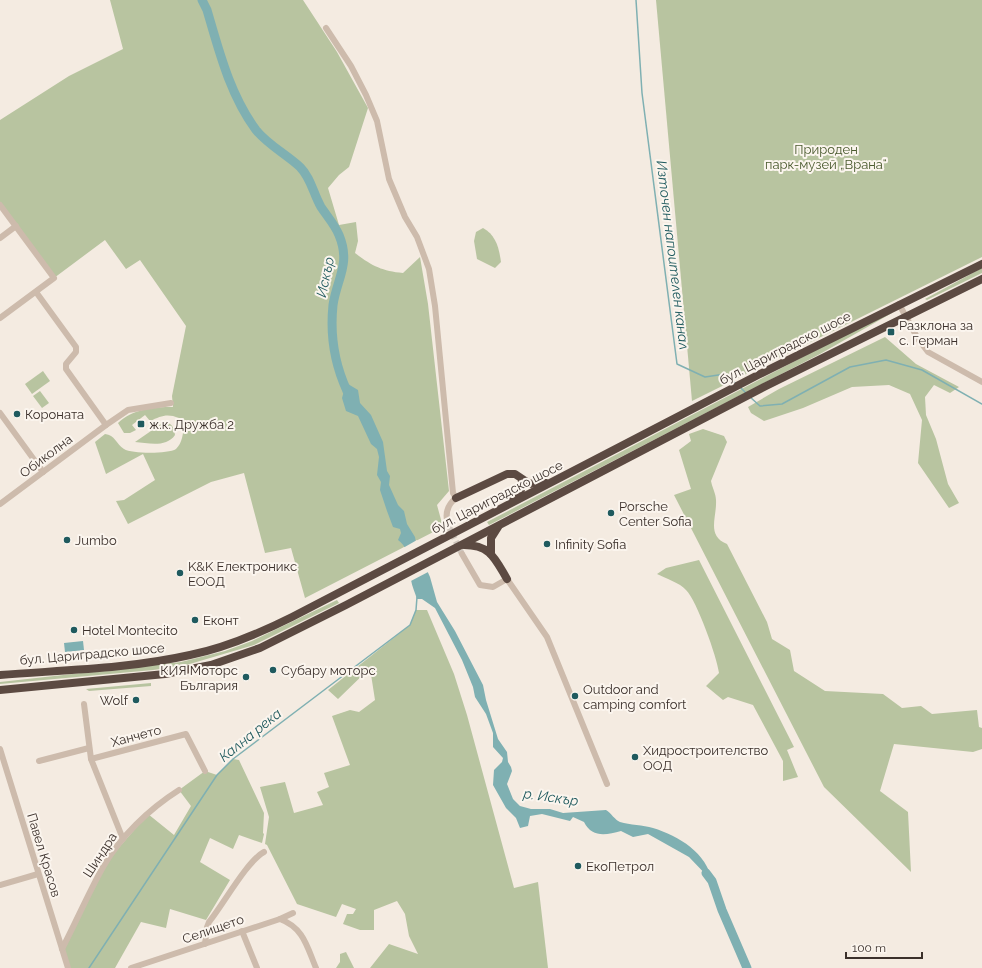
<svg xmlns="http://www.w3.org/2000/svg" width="982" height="968" font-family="Raleway,sans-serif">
<rect width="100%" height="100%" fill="#f4ebe1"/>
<g fill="#b8c4a0">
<path d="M 110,0 L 303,0 L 337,52 L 368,108 L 349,167 L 339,175 L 328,188 L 339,225 L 356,222 L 358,241 L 355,253 C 372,266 382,271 403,273 L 420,257 L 428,304 L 449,491 L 437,505 L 443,527 L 305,598 L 291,548 L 265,553 L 244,473 L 211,482 L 128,524 L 116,501 L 124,500 L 155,480 L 143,454 L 106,474 L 95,442 L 105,434 C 115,435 116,444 124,449 C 132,454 168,454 176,449 C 179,446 181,442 182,438 C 184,430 184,425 179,418 C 167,413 161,416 150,421 L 145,415 L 132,425 L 136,430 L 130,433 L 124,433 L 118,423 C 133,409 153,407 173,407 L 172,396 L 186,326 L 140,260 L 126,269 L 105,240 L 54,278 L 0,205 L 0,120 L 69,76 L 123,49 Z"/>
<path d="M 656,0 L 982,0 L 982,257 L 692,401 Z"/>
<path d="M 483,228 C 496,235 499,248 501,262 L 495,268 L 477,259 L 474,241 L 476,232 Z"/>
<path d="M 982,268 L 982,273 L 927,300 L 925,299 Z"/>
<path d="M 891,311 L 892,313 L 820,354 L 489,525 L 487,522 Z"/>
<path d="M 885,337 L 916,364 L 959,387 L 950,393 L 934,385 L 925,397 L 926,415 L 936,439 L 948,484 L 959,503 L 949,508 L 918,463 L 922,420 L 910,394 L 889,385 L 852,387 L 803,408 L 764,421 L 751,413 L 748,407 L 779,389 Z"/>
<path d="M 43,371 L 50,381 L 32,394 L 25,384 Z"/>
<path d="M 40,391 L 49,403 L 42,408 L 33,396 Z"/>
<path d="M 164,422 C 172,423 174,427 175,435 C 166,448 148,443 135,442 Z"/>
<path d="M 703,429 L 724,436 L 727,442 L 711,481 C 712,487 716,494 716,500 C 717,518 706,535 727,544 L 767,622 L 772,639 L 790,650 L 794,671 L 825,691 L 883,694 L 902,708 L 921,706 L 932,714 L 977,710 L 979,727 L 982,728 L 982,749 L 973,752 L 894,744 L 880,791 L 908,812 L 911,872 L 824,787 L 674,495 L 691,489 L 679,450 L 691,441 L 689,434 Z"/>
<path d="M 699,560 L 794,747 L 787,750 L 798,777 L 783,781 L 783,761 L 753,705 L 728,697 L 723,700 L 706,686 L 719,673 C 717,657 697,601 686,590 C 680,583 665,578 657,574 L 666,568 Z"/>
<path d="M 337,600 L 339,603 L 254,645 L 183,666 L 153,670 L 0,684 L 0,682 L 181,662 L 225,651 L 252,641 Z"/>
<path d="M 416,610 L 427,610 L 454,674 L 467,715 L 514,888 L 538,882 L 548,968 L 370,968 L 389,944 L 418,954 L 409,936 L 405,914 L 397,901 L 374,910 L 374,930 L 360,930 L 343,924 L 347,914 L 353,914 L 356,909 L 342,904 L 336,917 L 297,904 L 267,845 L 265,844 L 269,817 L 260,787 L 285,782 L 294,813 L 323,805 L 317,792 L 329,787 L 324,773 L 350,765 L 332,716 L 350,710 L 359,712 L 375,700 L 370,668 L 338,699 L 328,690 L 410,625 Z"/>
<path d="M 151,683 L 151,686 L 89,691 L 86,689 Z"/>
<path d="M 233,759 L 239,760 L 264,813 L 263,833 L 264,834 L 262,843 L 239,835 L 233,849 L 210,838 L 200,862 L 230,880 L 206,920 L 170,909 L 166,928 L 141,922 L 115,968 L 68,968 L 62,949 L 103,866 L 148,814 L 174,835 L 191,806 L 179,790 L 205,771 L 217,775 Z"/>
<path d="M 346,952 L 354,968 L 336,968 L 340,962 L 340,954 Z"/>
</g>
<g fill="#7fb0b2">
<path d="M 343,381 L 358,390 L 360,403 L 371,415 L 383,442 L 387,471 L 390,476 L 389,485 L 398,505 L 404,511 L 407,524 L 415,537 L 417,548 L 430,577 L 437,602 L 455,631 L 483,685 L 486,700 L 498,739 L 507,752 L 508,762 L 511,767 L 512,771 L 507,784 L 513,799 L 520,806 L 531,809 L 550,809 L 563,813 L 606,810 C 611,813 615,820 620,822 C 630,825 643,825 653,828 C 679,836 707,853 712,881 L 689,857 L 648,834 L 633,837 L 621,831 C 606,835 592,838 584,822 L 573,817 L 570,821 L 542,814 L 530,816 L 528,826 L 520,828 L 516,818 L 506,808 L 493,785 L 494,770 L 502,762 L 503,758 L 493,747 L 493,733 L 486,714 L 475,697 L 473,687 L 462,660 L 435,608 L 422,599 L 417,599 C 415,593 412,586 411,580 C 409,565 412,551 398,540 L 401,533 L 400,529 L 393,527 L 387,511 L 380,490 L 381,482 L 377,475 L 379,457 L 377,449 L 371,444 L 358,416 L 346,411 L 342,398 L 344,391 Z"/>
<path d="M 83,641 L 84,650 L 65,652 L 64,643 Z"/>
</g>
<path fill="#f4ebe1" d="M 417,540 L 419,547 L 430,571 L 409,582 L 409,561 L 403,548 Z"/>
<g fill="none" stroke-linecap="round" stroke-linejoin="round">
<g stroke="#7fb0b2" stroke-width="1.5">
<path d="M 636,0 L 642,93 L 677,364 L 705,377 L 725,374 L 735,383"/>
<path d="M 740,387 L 746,393"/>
<path d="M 750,397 L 760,406 L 782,404 L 850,367 L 886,360 L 922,370 L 982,404"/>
<path d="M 89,968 L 217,775 L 233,759 L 410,625 L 416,610 L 417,597"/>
</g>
<g stroke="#7fb0b2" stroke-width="9">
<path d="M 202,0 L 207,10 C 219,51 230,95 256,130 C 268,145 286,154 300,167 C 311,178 313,193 321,207 C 327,216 335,225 339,235 C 351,264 337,278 333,305 C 330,334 335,365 347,391"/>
<path d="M 706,873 L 712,881 L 722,910 L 747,968"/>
</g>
<path stroke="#cfc6bd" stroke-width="6" stroke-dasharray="6 3" stroke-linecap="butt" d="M 448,525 L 462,554"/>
<g stroke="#cdbbac" stroke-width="6">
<path d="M 326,28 L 351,66 L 366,95 L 377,121 L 389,179 L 405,217 L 417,237 L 429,269 L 435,306 L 453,493 L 456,498 C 447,505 445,515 448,525"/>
<path d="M 0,205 L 54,278 L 0,318"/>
<path d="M 0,238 L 16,226"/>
<path d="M 36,292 L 76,347 L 76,352 L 66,364 L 66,369 L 106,425"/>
<path d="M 899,304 L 918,339 L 928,352 L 982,382"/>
<path d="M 0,413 L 43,472"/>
<path d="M 0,504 L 106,425 L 128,410 L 171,403"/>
<path d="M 462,554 L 480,585 L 493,587 L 507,579 L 547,637 L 607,784"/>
<path d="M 84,704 L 91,759 L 123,839"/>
<path d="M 0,749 L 68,968"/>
<path d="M 91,759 L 186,734 L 205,771"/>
<path d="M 39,761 L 89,748"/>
<path d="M 0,885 L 38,874"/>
<path d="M 280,919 L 293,913"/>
<path d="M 242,931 L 257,968"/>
<path d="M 205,944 L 207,927 L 209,922 C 223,905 247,861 264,852"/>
<path d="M 62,949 C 76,922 88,894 103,867 C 120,837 149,809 179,790"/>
<path d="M 131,968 L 280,919 C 304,928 307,947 316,968"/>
</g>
<g stroke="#5c4a42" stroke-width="8">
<path d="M 456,498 L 507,474 L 515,474 L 530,484 L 544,481"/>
<path d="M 511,499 L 521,490 L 522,480"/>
<path d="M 464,545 C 491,545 495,559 507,579"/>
<path d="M 491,554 L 491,538 L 498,527"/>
<path d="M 0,675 C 63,670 128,669 190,655 C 226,648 260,633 292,617 L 758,375 L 982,264"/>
<path d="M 0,690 L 165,674 L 211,665 L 260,648 L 346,605 L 766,386 L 982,279"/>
</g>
</g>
<g fill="#1f5a5e" stroke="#fbf5ee" stroke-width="1.5">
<rect x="887" y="328" width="8" height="8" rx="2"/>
<circle cx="17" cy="414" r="4"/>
<rect x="137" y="420" width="8" height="8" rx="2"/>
<circle cx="611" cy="513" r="4"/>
<circle cx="67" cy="540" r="4"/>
<circle cx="547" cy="544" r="4"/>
<circle cx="180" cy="573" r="4"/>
<circle cx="195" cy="620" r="4"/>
<circle cx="74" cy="630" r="4"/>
<circle cx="273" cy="670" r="4"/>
<circle cx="246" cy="677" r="4"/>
<circle cx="575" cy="696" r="4"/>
<circle cx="136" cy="700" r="4"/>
<circle cx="635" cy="757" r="4"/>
<circle cx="578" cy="866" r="4"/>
</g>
<g text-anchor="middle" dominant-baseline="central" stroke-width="4" stroke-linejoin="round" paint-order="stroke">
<g font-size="13" fill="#4a5a2e" stroke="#fbf5ee">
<text x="826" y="149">Природен<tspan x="826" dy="15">парк-музей „Врана“</tspan></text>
</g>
<g font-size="13" fill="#3b302b" stroke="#fbf5ee" text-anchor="start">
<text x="899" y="325">Разклона за<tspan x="899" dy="15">с. Герман</tspan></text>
<text x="25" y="414">Короната</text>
<text x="149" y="424">ж.к. Дружба 2</text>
<text x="619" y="506">Porsche<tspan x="619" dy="15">Center Sofia</tspan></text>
<text x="75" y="540">Jumbo</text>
<text x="555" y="544">Infinity Sofia</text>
<text x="188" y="566">K&amp;K Електроникс<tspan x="188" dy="15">ЕООД</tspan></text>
<text x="203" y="620">Еконт</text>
<text x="82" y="630">Hotel Montecito</text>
<text x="238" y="670" text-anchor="end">КИЯ Моторс<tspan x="238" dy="15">България</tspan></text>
<text x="281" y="670">Субару моторс</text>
<text x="583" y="689">Outdoor and<tspan x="583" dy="15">camping comfort</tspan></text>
<text x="128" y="700" text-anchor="end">Wolf</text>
<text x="643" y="750">Хидростроителство<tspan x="643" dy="15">ООД</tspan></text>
<text x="586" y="866">ЕкоПетрол</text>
</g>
<g font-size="13" fill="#3b302b" stroke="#fbf5ee">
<text transform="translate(785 348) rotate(-27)">бул. Цариградско шосе</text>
<text transform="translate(46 456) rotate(-37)">Обиколна</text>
<text transform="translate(497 497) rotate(-27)">бул. Цариградско шосе</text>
<text transform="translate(92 654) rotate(-5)">бул. Цариградско шосе</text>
<text transform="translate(136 736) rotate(-15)">Ханчето</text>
<text transform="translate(44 855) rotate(73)">Павел Красов</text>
<text transform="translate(100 855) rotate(-57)">Шиндра</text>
<text transform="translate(213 929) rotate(-19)">Селището</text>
</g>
<g font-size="14" font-style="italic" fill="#1f5a5e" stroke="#fbf5ee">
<text transform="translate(673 255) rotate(83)">Източен напоителен канал</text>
<text transform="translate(325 277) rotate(-78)">Искър</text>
<text transform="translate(250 735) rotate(-39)">Кална река</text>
<text transform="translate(551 797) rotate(8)">р. Искър</text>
</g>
</g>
<path d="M846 952v6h76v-6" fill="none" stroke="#3b302b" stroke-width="2"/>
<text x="852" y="952" font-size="12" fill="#3b302b" stroke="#fbf5ee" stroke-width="3" paint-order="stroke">100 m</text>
</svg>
